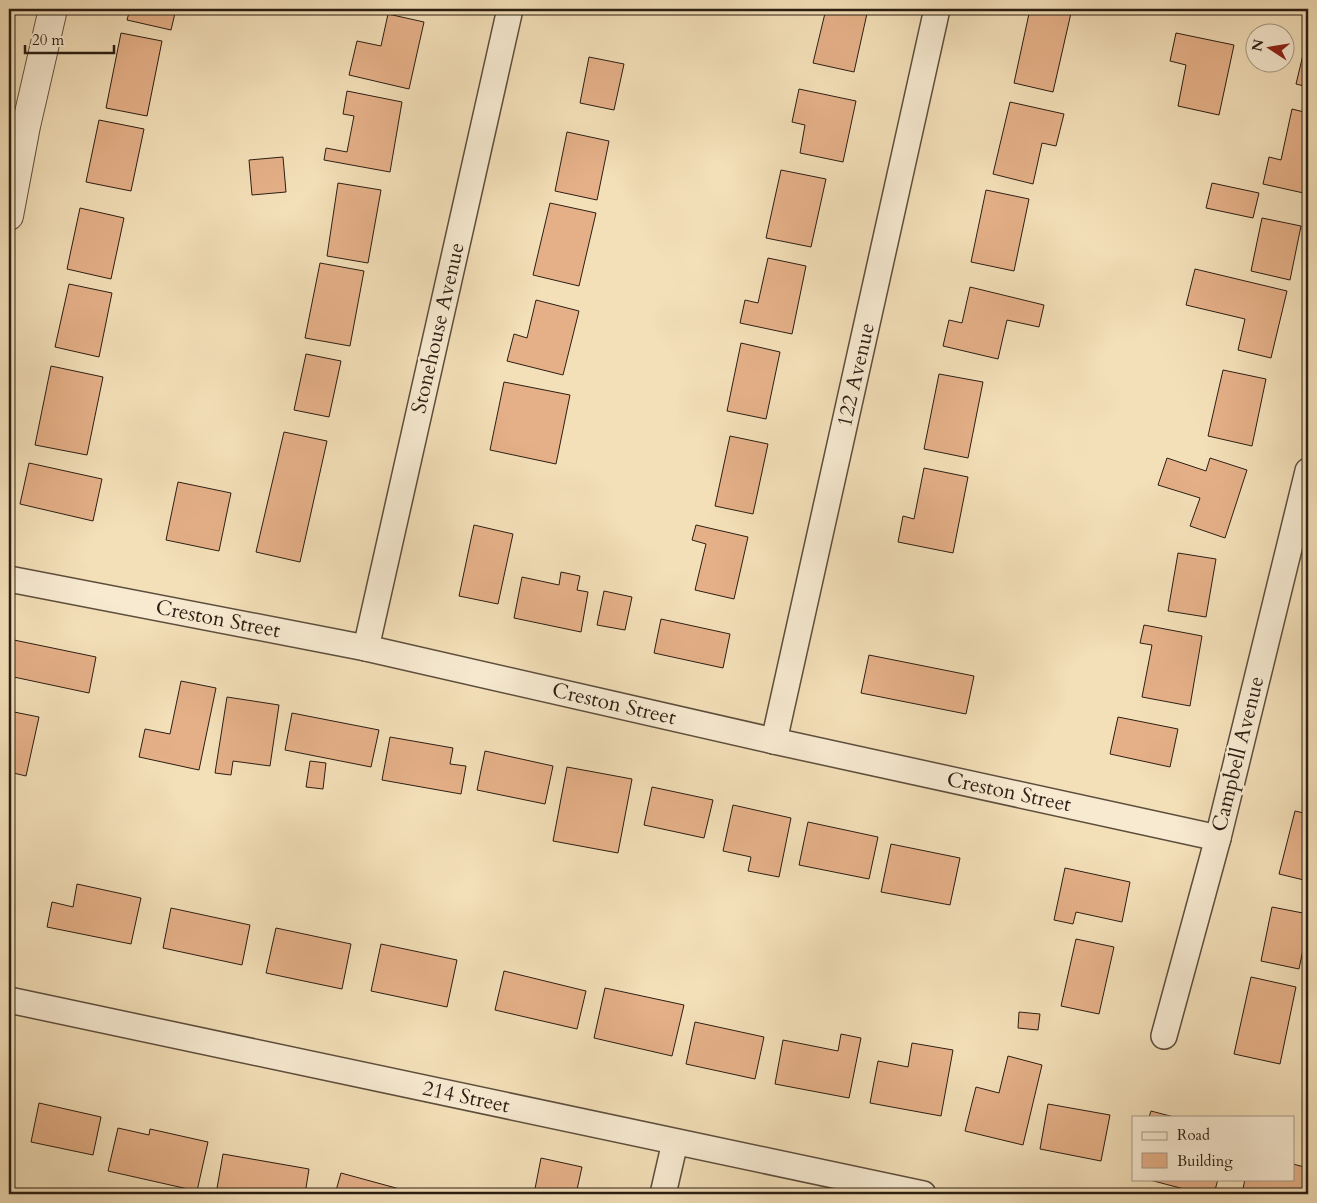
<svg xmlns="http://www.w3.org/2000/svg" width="1317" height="1203" font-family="Cardo,serif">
<rect width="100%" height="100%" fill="#f3dfb8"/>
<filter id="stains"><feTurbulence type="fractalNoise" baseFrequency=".004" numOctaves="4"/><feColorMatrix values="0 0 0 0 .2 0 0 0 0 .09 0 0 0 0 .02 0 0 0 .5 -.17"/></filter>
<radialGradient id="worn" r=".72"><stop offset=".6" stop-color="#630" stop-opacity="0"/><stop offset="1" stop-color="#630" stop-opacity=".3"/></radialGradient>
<g fill="#e5b088" stroke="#2b1e13">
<path d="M 130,9 L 176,9 L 171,30 L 127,20 Z"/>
<path d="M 826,9 L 868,9 L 854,72 L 813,63 Z"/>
<path d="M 1030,9 L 1052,9 L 1071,13 L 1053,92 L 1014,83 Z"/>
<path d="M 388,14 L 424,22 L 409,89 L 349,75 L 357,41 L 381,46 Z"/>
<path d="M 121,33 L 162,41 L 147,116 L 106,108 Z"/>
<path d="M 1176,33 L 1234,45 L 1219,115 L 1178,106 L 1186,65 L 1170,61 Z"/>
<path d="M 1308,34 L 1308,87 L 1296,84 Z"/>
<path d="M 589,57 L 624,64 L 614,110 L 580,103 Z"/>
<path d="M 799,89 L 856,101 L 843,162 L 800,153 L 805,125 L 792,122 Z"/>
<path d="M 347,91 L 402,102 L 390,172 L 324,160 L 326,148 L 347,152 L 354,116 L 343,114 Z"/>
<path d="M 1010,102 L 1064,114 L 1056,146 L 1042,143 L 1033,184 L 993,174 Z"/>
<path d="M 1292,109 L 1308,113 L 1308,194 L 1263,184 L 1269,157 L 1281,160 Z"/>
<path d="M 99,120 L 144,129 L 131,191 L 86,182 Z"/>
<path d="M 567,132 L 609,141 L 597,200 L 555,191 Z"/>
<path d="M 283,157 L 286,192 L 252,195 L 249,160 Z"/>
<path d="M 781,170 L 826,179 L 811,247 L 766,238 Z"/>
<path d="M 338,183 L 381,190 L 368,263 L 327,256 Z"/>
<path d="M 1212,183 L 1259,193 L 1253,218 L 1206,208 Z"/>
<path d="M 986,190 L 1029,199 L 1014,271 L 971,262 Z"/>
<path d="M 550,203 L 596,213 L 579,286 L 533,275 Z"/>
<path d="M 80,208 L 124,218 L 111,279 L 67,269 Z"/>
<path d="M 1262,218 L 1301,226 L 1290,280 L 1251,271 Z"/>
<path d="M 768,258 L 806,266 L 792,334 L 740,323 L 745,300 L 758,303 Z"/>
<path d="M 320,263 L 364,271 L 350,346 L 305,338 Z"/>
<path d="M 1195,269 L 1287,291 L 1271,358 L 1238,350 L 1245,319 L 1186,305 Z"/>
<path d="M 69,284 L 112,293 L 99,357 L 55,347 Z"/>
<path d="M 970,287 L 1044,305 L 1039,327 L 1007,320 L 998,359 L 943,346 L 949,320 L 962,323 Z"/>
<path d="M 536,300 L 579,311 L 563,375 L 507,361 L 514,334 L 527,338 Z"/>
<path d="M 741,343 L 780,352 L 766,419 L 727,411 Z"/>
<path d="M 306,354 L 341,361 L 329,417 L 294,410 Z"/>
<path d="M 51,366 L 103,377 L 87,455 L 35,445 Z"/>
<path d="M 1223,370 L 1266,379 L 1252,446 L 1208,436 Z"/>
<path d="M 939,374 L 983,382 L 968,458 L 924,449 Z"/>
<path d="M 504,382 L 570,395 L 556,464 L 490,450 Z"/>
<path d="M 284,432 L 327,441 L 300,562 L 256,552 Z"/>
<path d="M 730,436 L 768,444 L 753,514 L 715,506 Z"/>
<path d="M 1167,458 L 1206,471 L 1210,458 L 1247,470 L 1225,538 L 1190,526 L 1200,498 L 1158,485 Z"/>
<path d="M 29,463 L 102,479 L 93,521 L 20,504 Z"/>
<path d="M 924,468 L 968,477 L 953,553 L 898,542 L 903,516 L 914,519 Z"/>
<path d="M 178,482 L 231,493 L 219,551 L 166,540 Z"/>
<path d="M 474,525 L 513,534 L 498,604 L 459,596 Z"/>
<path d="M 696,525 L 748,537 L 734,599 L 695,590 L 706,544 L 692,540 Z"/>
<path d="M 1178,553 L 1216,559 L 1206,617 L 1168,611 Z"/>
<path d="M 561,572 L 580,576 L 577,590 L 588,592 L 581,632 L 514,618 L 522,577 L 559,585 Z"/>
<path d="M 604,591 L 632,597 L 625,630 L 597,625 Z"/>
<path d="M 661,619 L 730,634 L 723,668 L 654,653 Z"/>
<path d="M 1144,625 L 1202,636 L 1190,706 L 1142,697 L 1152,645 L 1140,643 Z"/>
<path d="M 9,639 L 96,657 L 89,693 L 9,676 Z"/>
<path d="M 869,655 L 974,676 L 966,714 L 861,693 Z"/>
<path d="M 181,681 L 216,688 L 199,770 L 139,757 L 145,729 L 170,734 Z"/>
<path d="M 227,697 L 279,705 L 270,766 L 233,761 L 231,775 L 215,773 Z"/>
<path d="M 9,711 L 39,717 L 26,776 L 9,772 Z"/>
<path d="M 292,713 L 379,730 L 371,767 L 285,750 Z"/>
<path d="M 1118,717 L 1178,729 L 1170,767 L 1110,754 Z"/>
<path d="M 390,737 L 453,748 L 450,764 L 466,766 L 461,794 L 382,780 Z"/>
<path d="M 485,751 L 553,766 L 545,804 L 477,790 Z"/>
<path d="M 310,761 L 326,763 L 323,789 L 306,787 Z"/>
<path d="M 567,767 L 632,779 L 618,853 L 553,841 Z"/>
<path d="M 652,787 L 713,800 L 704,838 L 644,825 Z"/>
<path d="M 733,805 L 791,818 L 779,877 L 748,871 L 751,857 L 723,851 Z"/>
<path d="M 1295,811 L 1308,814 L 1308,881 L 1279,874 Z"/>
<path d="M 808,822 L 878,837 L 869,879 L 799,865 Z"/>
<path d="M 891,844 L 960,858 L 950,905 L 881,892 Z"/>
<path d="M 1065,868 L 1130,882 L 1122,922 L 1076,912 L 1073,924 L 1054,920 Z"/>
<path d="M 77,884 L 141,898 L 131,944 L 47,927 L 52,902 L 73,907 Z"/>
<path d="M 1272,907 L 1308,914 L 1308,925 L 1299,969 L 1261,961 Z"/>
<path d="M 171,908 L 250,925 L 242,965 L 163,948 Z"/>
<path d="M 276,928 L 351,944 L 342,989 L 266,973 Z"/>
<path d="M 1076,939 L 1114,947 L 1099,1014 L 1061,1006 Z"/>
<path d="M 381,944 L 457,960 L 447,1007 L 371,991 Z"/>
<path d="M 504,971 L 586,991 L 577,1029 L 495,1010 Z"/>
<path d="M 1251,977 L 1296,987 L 1280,1064 L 1234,1054 Z"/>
<path d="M 605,988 L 684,1005 L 672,1056 L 594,1038 Z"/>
<path d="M 1019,1012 L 1040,1014 L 1038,1030 L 1018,1028 Z"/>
<path d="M 695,1022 L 764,1037 L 755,1079 L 686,1064 Z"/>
<path d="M 841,1034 L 861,1038 L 849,1098 L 775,1084 L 783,1040 L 838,1051 Z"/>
<path d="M 912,1043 L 953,1050 L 941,1116 L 870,1103 L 878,1061 L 908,1067 Z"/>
<path d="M 1008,1056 L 1042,1065 L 1023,1145 L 965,1131 L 976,1087 L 999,1093 Z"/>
<path d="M 39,1103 L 101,1117 L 93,1155 L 31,1142 Z"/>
<path d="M 1048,1104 L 1110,1115 L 1101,1161 L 1040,1149 Z"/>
<path d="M 1151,1111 L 1174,1117 L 1149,1117 Z"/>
<path d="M 118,1128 L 149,1135 L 150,1129 L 208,1142 L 197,1191 L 108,1171 Z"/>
<path d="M 223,1154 L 309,1169 L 305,1194 L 216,1194 Z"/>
<path d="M 541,1158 L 582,1167 L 576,1194 L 534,1194 Z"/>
<path d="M 1293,1164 L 1308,1168 L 1308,1194 L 1242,1194 L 1245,1179 L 1293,1179 Z"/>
<path d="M 341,1173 L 418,1194 L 335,1194 Z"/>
<path d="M 1146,1179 L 1218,1179 L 1214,1194 L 1203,1194 Z"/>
</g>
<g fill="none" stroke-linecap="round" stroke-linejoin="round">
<g stroke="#5d4e3c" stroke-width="28">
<g id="minor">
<path d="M 9,579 L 366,648 L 774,741 L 1218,838"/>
<path d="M 366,648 L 510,9"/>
<path d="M 774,741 L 937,9"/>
<path d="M 9,1000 L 923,1194"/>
<path d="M 1164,1036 L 1218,838 L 1308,471"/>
<path d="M 663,1194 L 675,1142"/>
</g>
</g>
<g stroke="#5d4e3c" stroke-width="30">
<path id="tertiary" d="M 9,216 L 26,126 L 53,9"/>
</g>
<use href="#minor" stroke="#f7ead1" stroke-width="25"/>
<use href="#tertiary" stroke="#f7ead1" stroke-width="28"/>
</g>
<g text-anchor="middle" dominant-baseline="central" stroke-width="5" stroke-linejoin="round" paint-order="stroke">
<g font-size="21" fill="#2b1e13" stroke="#f7ead1">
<text transform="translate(438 328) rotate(-77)">Stonehouse Avenue</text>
<text transform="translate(856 375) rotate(-77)">122 Avenue</text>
<text transform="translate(218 619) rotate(11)">Creston Street</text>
<text transform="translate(614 704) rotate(13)">Creston Street</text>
<text transform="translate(1238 754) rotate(-76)">Campbell Avenue</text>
<text transform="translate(1009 792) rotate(12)">Creston Street</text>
<text transform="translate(466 1097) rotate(12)">214 Street</text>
</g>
</g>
<rect width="1317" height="1203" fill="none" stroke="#f3dfb8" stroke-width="30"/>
<rect x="10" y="10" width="1297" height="1183" fill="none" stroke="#2b1e13" stroke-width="2.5"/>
<rect x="15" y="15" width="1287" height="1173" fill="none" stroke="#2b1e13"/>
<rect x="1132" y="1116" width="162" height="65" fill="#f7ead1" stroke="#a59885"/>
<rect x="1142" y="1132" width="25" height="8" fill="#f7ead1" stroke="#a59885"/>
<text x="1177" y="1140" font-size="15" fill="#2b1e13">Road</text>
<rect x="1142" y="1153" width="25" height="15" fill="#e5b088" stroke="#a59885"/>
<text x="1177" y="1166" font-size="15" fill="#2b1e13">Building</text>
<g transform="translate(1270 48) rotate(282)"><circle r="24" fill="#f7ead1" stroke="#a59885"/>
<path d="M0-4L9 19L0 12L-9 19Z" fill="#8f2418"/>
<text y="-8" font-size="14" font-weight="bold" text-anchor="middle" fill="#2b1e13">N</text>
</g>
<path d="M25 45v8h89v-8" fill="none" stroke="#2b1e13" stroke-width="2.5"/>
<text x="32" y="45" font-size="15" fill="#2b1e13" stroke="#f7ead1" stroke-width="4" paint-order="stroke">20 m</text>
<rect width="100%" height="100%" filter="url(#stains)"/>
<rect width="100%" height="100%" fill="url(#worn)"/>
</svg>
